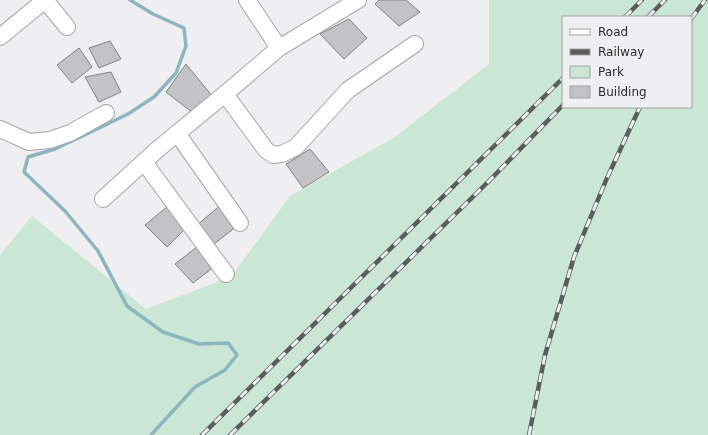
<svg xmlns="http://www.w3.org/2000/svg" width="708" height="435" font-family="'DejaVu Sans',sans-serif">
<rect width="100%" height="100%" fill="#efeef1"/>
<path fill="#cae7d6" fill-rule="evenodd" d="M 489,0 L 708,0 L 708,435 L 0,435 L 0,255 L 32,216 L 146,309 L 231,277 L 290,196 L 395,137 L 489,64 ZM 563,17 L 691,17 L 691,107 L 563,107 Z"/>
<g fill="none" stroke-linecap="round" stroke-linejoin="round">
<path stroke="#8bb6c0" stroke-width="3.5" d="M 130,0 L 153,14 L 184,28 L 186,46 L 176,73 L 154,97 L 128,114 L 93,131 L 55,149 L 28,157 L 24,172 L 65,211 L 98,251 L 127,306 L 163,332 L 199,344 L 228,343 L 237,355 L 225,370 L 195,387 L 151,435"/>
</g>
<g fill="#c3c2c5" stroke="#828184">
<path d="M 379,0 L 406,0 L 420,12 L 399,26 L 375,4 Z"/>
<path d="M 349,19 L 367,38 L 344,59 L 320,34 Z"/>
<path d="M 110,41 L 121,59 L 99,68 L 89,48 Z"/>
<path d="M 79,48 L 92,67 L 72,83 L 57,65 Z"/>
<path d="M 186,64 L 213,97 L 193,113 L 166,92 Z"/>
<path d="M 111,72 L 121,92 L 99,102 L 85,77 Z"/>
<path d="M 310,149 L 329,172 L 303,188 L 286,164 Z"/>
<path d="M 173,202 L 186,228 L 167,247 L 145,225 Z"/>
<path d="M 223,203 L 237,226 L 214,244 L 196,226 Z"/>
<path d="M 198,246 L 215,266 L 193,283 L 175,264 Z"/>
</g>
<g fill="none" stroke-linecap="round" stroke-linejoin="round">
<g stroke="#a5a4a7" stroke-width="18">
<g id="minor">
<path d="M 0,37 L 45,0 L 67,27"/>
<path d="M 279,48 L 358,0"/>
<path d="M 225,94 L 266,150 L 273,155 L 282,154 L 296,147 L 348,90 L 415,44"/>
<path d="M 0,129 L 29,142 L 50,140 L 70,133 L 106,113"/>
<path d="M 177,133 L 240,223"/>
<path d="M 144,162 L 226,274"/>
<path d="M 103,199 L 158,149 L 225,94 L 279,48 L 247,0"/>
</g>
</g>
<use href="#minor" stroke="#fff" stroke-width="16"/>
<g stroke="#5c5c5d" stroke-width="4.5">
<g id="rail">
<path d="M 625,17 L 642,0"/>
<path d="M 648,17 L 665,0"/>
<path d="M 691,19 L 705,0"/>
<path d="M 202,435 L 563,78"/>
<path d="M 230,435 L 489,181 L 563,105"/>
<path d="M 529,435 L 545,355 L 574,257 L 607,178 L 640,107"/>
</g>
</g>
<use href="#rail" stroke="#efeef1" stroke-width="3" stroke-dasharray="9" stroke-linecap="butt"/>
</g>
<rect x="562" y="16" width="130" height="92" fill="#efeef1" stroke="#a1a0a3"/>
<rect x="570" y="29" width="20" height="6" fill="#ffffff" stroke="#a1a0a3"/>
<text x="598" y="36" font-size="12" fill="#2c2c2d">Road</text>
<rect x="570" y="49" width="20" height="6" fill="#5c5c5d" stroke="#a1a0a3"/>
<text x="598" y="56" font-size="12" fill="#2c2c2d">Railway</text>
<rect x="570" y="66" width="20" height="12" fill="#cae7d6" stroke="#a1a0a3"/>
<text x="598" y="76" font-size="12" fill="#2c2c2d">Park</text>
<rect x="570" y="86" width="20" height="12" fill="#c3c2c5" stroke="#a1a0a3"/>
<text x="598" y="96" font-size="12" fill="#2c2c2d">Building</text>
</svg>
